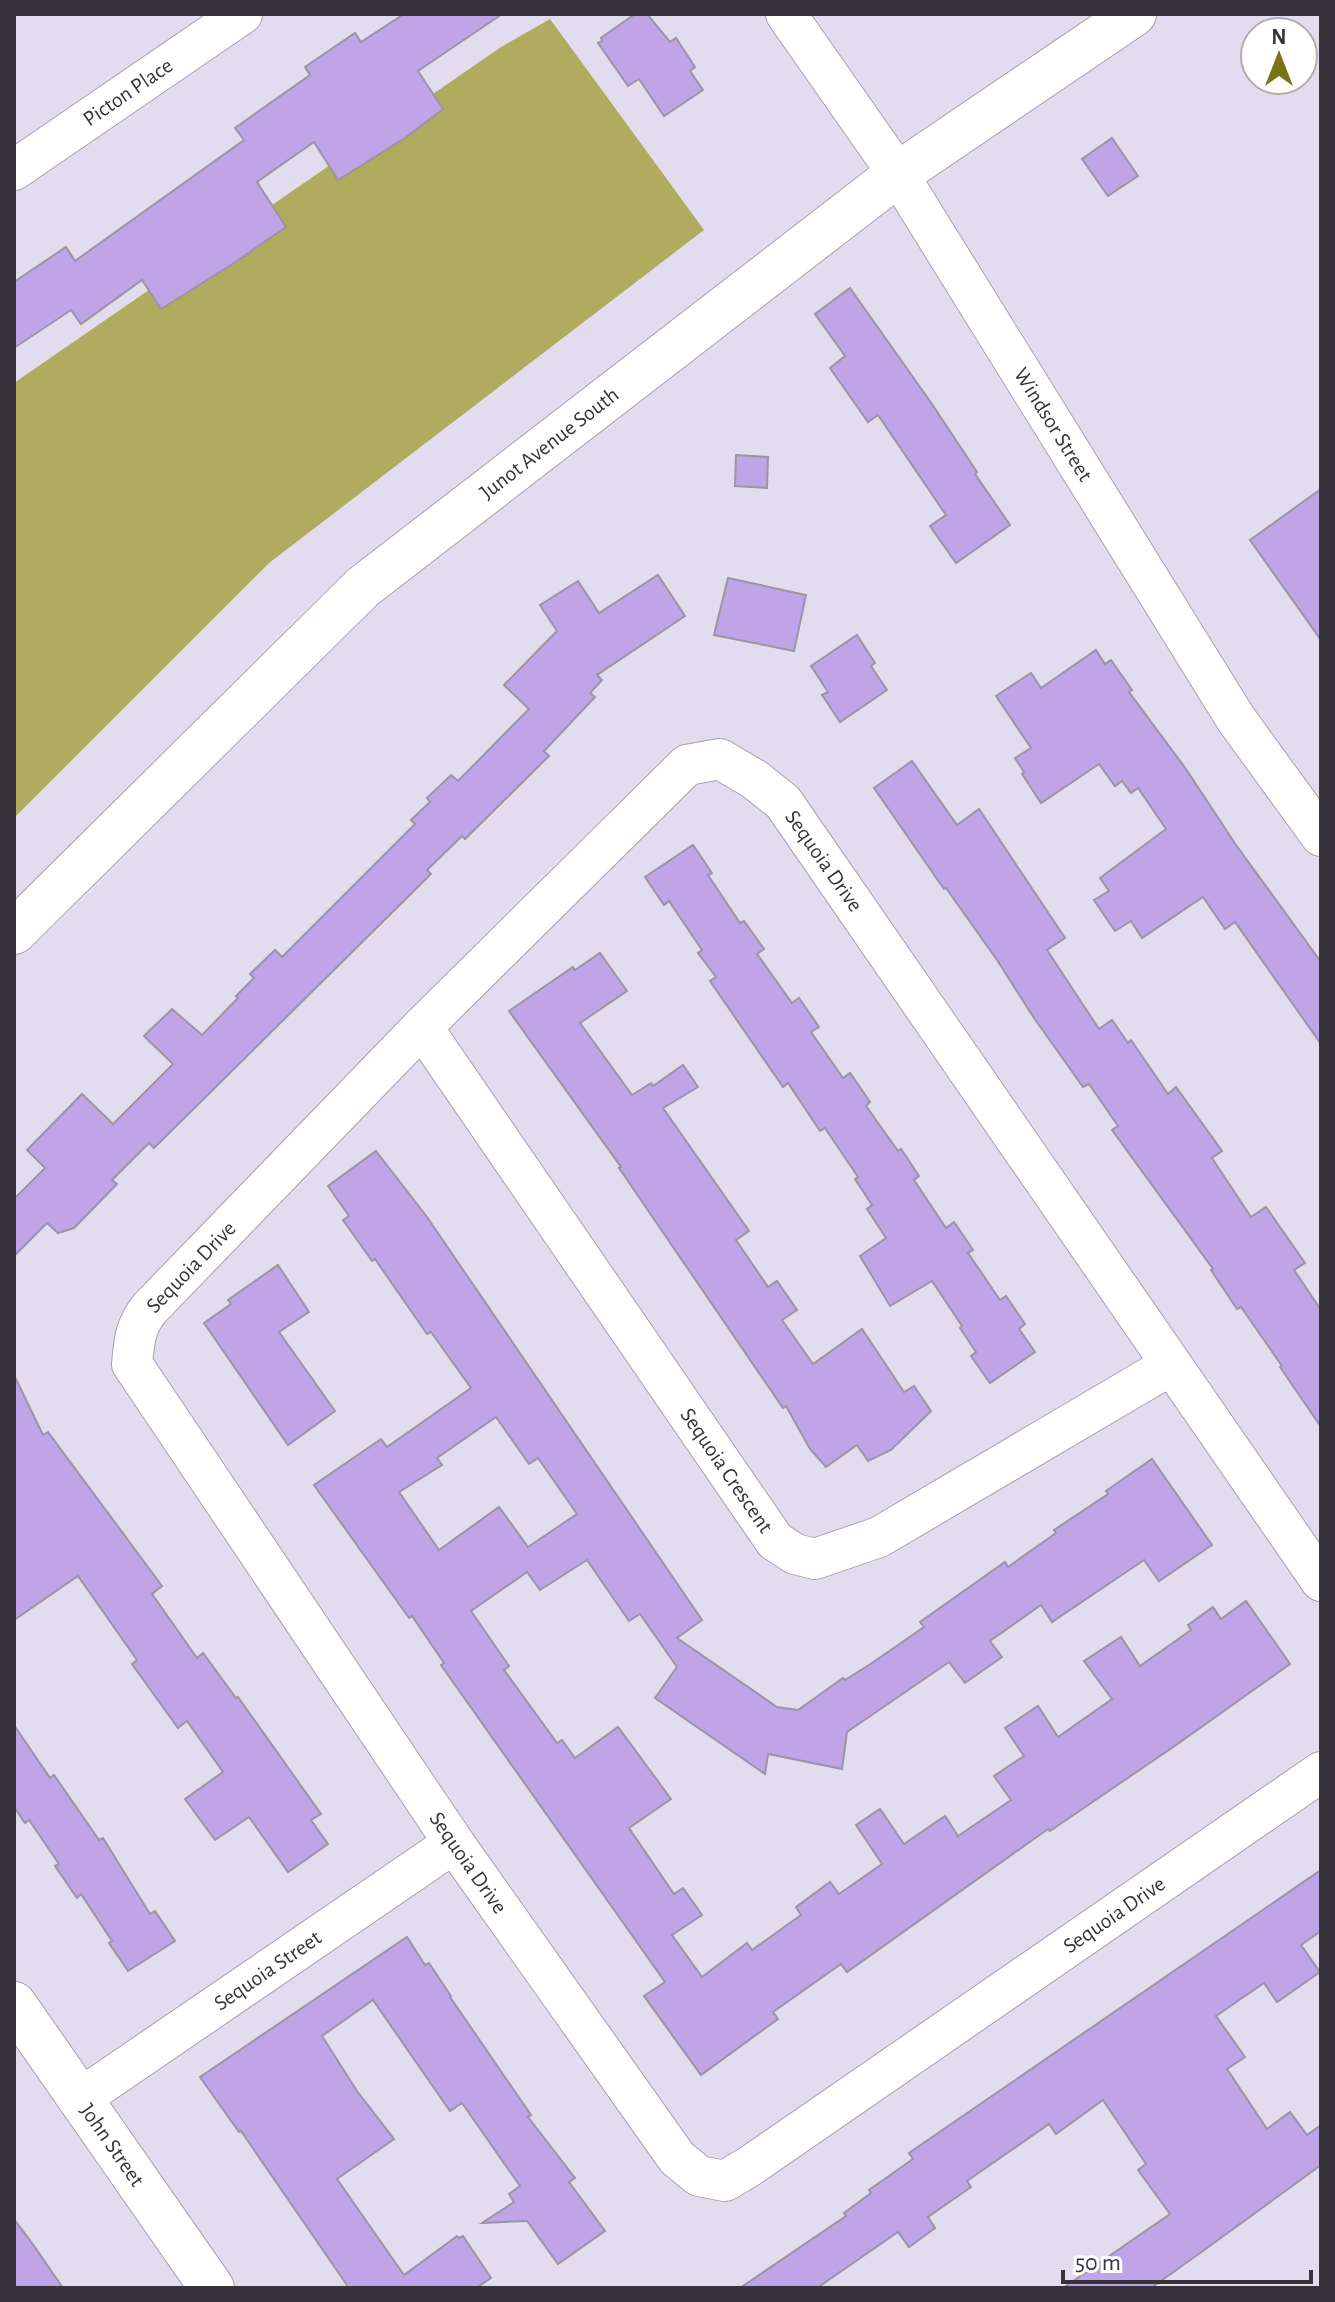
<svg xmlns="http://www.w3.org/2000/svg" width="1335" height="2302" font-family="'Alegreya Sans',sans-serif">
<rect width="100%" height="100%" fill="#e3dcee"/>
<path fill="#afac5f" d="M 550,19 L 704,230 L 269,563 L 14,818 L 14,383 L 501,47 Z"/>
<g fill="#bfa4e7" stroke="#9a94a4" stroke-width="2" fill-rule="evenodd">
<path d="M 404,14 L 502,14 L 418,71 L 443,109 L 405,138 L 338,180 L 314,142 L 257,182 L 286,227 L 234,263 L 161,309 L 142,280 L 81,324 L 71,310 L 14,348 L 14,282 L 66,247 L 75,261 L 244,140 L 235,128 L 310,75 L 305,67 L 355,33 L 361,42 Z"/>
<path d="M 635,14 L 647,14 L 670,42 L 676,38 L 695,67 L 690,71 L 703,90 L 664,116 L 639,79 L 628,86 L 598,43 L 602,41 L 601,38 Z"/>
<path d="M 1112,138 L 1138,176 L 1108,196 L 1082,159 Z"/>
<path d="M 850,288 L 932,404 L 977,472 L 975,474 L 1010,525 L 956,563 L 930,526 L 946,515 L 878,415 L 868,422 L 830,368 L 845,356 L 815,314 Z"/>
<path d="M 736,455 L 768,457 L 767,488 L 735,486 Z"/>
<path d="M 1321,489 L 1321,640 L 1250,540 Z"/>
<path d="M 658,575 L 685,616 L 597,675 L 602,680 L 590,693 L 595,697 L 544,751 L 549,756 L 465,839 L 462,836 L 427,870 L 431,874 L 154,1148 L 149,1143 L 112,1180 L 117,1184 L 74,1228 L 58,1233 L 47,1223 L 14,1256 L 14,1199 L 45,1168 L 27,1150 L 82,1094 L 113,1124 L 173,1064 L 144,1036 L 172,1009 L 202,1035 L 238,998 L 236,996 L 254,978 L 250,974 L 275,950 L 282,957 L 415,824 L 411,820 L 430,802 L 427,798 L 451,775 L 458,781 L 529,709 L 504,685 L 557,631 L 540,605 L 578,581 L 599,613 Z"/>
<path d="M 728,578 L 806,595 L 794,651 L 714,635 Z"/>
<path d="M 857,635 L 875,663 L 871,666 L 887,690 L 840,722 L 822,695 L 828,692 L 811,666 Z"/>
<path d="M 1096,650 L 1105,664 L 1111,660 L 1132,690 L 1129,692 L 1186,769 L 1236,845 L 1321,962 L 1321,1044 L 1235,922 L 1225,929 L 1203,897 L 1142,938 L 1131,921 L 1115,931 L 1094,900 L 1109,891 L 1100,878 L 1166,829 L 1138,788 L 1131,793 L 1122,781 L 1115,786 L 1099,764 L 1041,803 L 1022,774 L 1024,772 L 1015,758 L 1031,748 L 996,696 L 1031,673 L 1041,688 Z"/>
<path d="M 912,761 L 957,825 L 979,809 L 1065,938 L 1047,950 L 1099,1029 L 1112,1020 L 1128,1043 L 1131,1040 L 1168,1094 L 1176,1087 L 1222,1151 L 1212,1158 L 1251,1217 L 1266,1207 L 1305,1263 L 1294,1270 L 1321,1310 L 1321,1427 L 1280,1367 L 1282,1366 L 1241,1307 L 1237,1309 L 1211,1270 L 1213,1269 L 1112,1130 L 1118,1126 L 1089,1084 L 1083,1087 L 1034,1018 L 997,960 L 946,888 L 944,889 L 874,788 Z"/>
<path d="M 693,845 L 712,873 L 708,875 L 740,923 L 744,921 L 764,949 L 757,954 L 792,1003 L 799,998 L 819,1027 L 811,1032 L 843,1078 L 850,1073 L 870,1102 L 866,1106 L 898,1151 L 901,1149 L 919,1176 L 914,1180 L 946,1228 L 954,1222 L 973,1250 L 968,1253 L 1000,1300 L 1006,1296 L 1025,1324 L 1019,1329 L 1035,1352 L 990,1383 L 971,1356 L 976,1352 L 960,1328 L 962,1326 L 932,1281 L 890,1306 L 860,1256 L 886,1238 L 867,1209 L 872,1205 L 855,1179 L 858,1177 L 825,1128 L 820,1131 L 788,1083 L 783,1087 L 710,981 L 716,977 L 698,953 L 702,950 L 669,901 L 664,905 L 645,877 Z"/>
<path d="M 600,953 L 627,991 L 580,1023 L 632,1095 L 651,1083 L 653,1086 L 683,1065 L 698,1087 L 663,1108 L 749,1231 L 736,1240 L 768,1287 L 777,1281 L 797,1310 L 782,1320 L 813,1364 L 862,1329 L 904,1392 L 914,1386 L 931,1411 L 891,1450 L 868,1461 L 857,1445 L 826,1467 L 810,1449 L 786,1406 L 783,1408 L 619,1168 L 621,1167 L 509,1011 L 573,967 L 575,970 Z"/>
<path d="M 376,1151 L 427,1217 L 702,1620 L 677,1638 L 777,1707 L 798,1710 L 843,1678 L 845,1680 L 872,1663 L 924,1627 L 920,1622 L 1005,1562 L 1008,1567 L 1056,1533 L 1054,1530 L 1108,1494 L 1106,1491 L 1152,1459 L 1212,1545 L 1159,1581 L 1144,1560 L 1052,1622 L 1041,1605 L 990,1641 L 1002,1657 L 965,1683 L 949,1662 L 847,1732 L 842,1769 L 768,1754 L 765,1774 L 655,1698 L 677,1667 L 640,1614 L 629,1621 L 587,1560 L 540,1590 L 527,1572 L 471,1611 L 509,1666 L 504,1670 L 557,1743 L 562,1740 L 575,1758 L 618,1727 L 671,1799 L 629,1828 L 674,1894 L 683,1888 L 702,1915 L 672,1935 L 702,1977 L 747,1943 L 752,1950 L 801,1915 L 796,1907 L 830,1882 L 839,1894 L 882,1864 L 856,1825 L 880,1809 L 904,1844 L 945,1816 L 958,1836 L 1011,1800 L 994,1776 L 1024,1756 L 1005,1728 L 1038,1706 L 1058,1737 L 1112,1699 L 1084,1661 L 1121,1637 L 1140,1666 L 1191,1630 L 1188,1625 L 1213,1607 L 1221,1619 L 1246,1601 L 1290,1664 L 1179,1743 L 1050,1831 L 1048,1829 L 847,1972 L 841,1964 L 773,2012 L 778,2019 L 701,2075 L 644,1996 L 665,1982 L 441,1665 L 444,1663 L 412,1616 L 409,1618 L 314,1485 L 381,1439 L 387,1447 L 471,1388 L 431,1332 L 427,1334 L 375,1259 L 372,1261 L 343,1220 L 349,1216 L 328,1186 ZM 496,1417 L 529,1464 L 538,1458 L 577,1514 L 528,1547 L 499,1507 L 439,1550 L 399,1492 L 442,1465 L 437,1458 Z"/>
<path d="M 278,1265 L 309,1312 L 279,1332 L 335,1411 L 288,1445 L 204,1323 L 231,1304 L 228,1300 Z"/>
<path d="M 14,1375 L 43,1435 L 48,1432 L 162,1586 L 152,1594 L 197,1658 L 203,1653 L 236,1698 L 238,1697 L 321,1814 L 311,1820 L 328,1844 L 288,1872 L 249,1817 L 215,1840 L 185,1799 L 223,1772 L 187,1721 L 178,1728 L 132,1664 L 137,1660 L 78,1576 L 14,1620 Z"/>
<path d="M 14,1725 L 50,1778 L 54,1775 L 99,1840 L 103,1838 L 150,1914 L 155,1911 L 175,1941 L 128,1971 L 109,1943 L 112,1941 L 81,1894 L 77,1898 L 55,1866 L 59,1864 L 29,1820 L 25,1823 L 14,1807 Z"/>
<path d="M 1321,1870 L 1321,1931 L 1301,1945 L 1320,1972 L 1277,2002 L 1264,1983 L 1216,2016 L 1245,2057 L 1227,2069 L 1267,2129 L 1290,2112 L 1307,2135 L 1321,2125 L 1321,2165 L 1207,2248 L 1151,2288 L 1063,2288 L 1170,2214 L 1138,2170 L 1146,2164 L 1103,2100 L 1056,2134 L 1049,2124 L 967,2181 L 971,2187 L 928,2217 L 935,2228 L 909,2247 L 898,2232 L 817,2288 L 740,2288 L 846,2216 L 844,2213 L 871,2193 L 869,2190 L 913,2159 L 909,2153 Z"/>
<path d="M 407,1937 L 425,1965 L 429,1963 L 451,1996 L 450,1997 L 531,2115 L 528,2117 L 575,2178 L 569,2182 L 605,2231 L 558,2264 L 527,2221 L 482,2223 L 514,2202 L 509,2194 L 520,2186 L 462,2103 L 450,2111 L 373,2000 L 322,2036 L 357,2091 L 394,2139 L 337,2179 L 404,2275 L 457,2236 L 459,2238 L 463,2236 L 491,2278 L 476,2288 L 349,2288 L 241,2131 L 239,2132 L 200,2077 Z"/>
<path d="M 14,2219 L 32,2243 L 63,2288 L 14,2288 Z"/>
</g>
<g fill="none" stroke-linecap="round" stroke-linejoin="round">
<g stroke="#a6a0b0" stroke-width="42">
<g id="minor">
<path id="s1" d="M 786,14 L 898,174 L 1236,719 L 1321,836"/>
<path id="s2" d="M 14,170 L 242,14"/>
<path id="s3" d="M 422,1027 L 775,1541 L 795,1554 L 815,1559 L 879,1537 L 1171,1365"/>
<path id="s4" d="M 1321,1581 L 783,802 L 754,779 L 720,759 L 687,765 L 422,1027 L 150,1308 C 135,1326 134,1342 132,1364 L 454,1843 L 677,2158 L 699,2176 L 725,2181 L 750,2166 L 1321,1772"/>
<path id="s5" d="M 81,2098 L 454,1843"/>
</g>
</g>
<g stroke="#a6a0b0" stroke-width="46">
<g id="major">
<path id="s6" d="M 14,932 L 363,587 L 898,174 L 1134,14"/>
<path id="s7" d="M 14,2004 L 212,2288"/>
</g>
</g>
<use href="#minor" stroke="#fff" stroke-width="40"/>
<use href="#major" stroke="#fff" stroke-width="44"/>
</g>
<g text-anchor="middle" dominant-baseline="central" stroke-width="7" stroke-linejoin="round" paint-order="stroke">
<g font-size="22" fill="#36333a" stroke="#fff">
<text stroke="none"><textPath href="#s2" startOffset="138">Picton Place</textPath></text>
<text stroke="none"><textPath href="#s1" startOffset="490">Windsor Street</textPath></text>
<text stroke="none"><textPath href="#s6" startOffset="726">Junot Avenue South</textPath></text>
<text transform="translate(824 861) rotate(55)">Sequoia Drive</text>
<text transform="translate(191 1267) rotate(-46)">Sequoia Drive</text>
<text stroke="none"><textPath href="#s3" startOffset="538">Sequoia Crescent</textPath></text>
<text stroke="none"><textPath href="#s4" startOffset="2482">Sequoia Drive</textPath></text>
<text stroke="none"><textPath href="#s4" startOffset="3370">Sequoia Drive</textPath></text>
<text stroke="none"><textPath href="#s5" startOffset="226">Sequoia Street</textPath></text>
<text stroke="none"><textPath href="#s7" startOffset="172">John Street</textPath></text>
</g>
</g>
<rect width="1335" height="2302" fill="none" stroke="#36333a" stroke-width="32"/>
<g transform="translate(1279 56)"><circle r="38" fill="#ffffff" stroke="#afadb0" stroke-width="2"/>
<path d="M0-6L14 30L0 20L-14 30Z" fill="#787316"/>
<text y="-12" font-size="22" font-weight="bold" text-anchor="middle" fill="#36333a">N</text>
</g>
<path d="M1063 2270v12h248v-12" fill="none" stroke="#36333a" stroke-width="4"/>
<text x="1075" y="2270" font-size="24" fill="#36333a" stroke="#ffffff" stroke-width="6" paint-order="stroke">50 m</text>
</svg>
